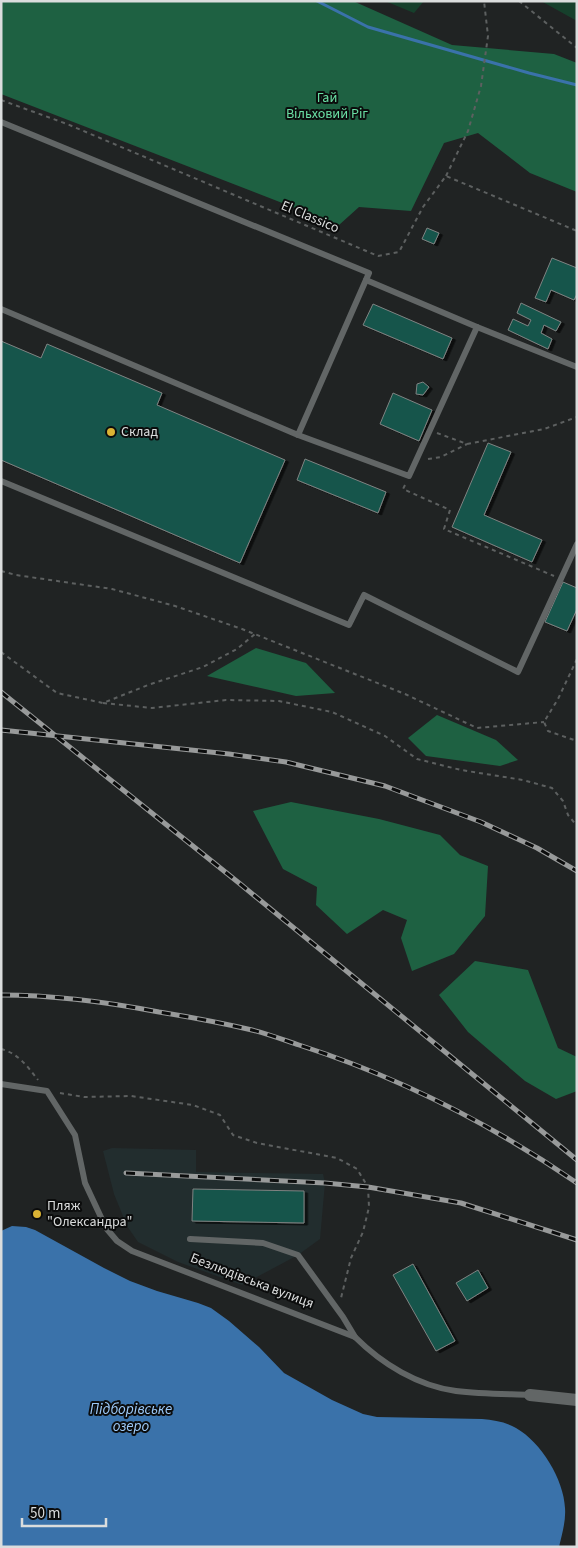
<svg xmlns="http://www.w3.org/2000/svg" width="578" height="1548" font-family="'Source Sans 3',sans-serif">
<defs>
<filter id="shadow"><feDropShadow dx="3.5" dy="2" stdDeviation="0" flood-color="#0009"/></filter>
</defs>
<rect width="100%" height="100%" fill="#202323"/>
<path fill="#222d2e" d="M 112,1148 L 196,1150 L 196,1172 L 323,1174 L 325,1183 L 320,1239 L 298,1255 L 242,1285 L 178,1262 L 138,1242 L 127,1226 L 114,1194 L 103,1151 Z"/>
<g fill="#16402c">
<path d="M 385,1 L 424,1 L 414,13 Z"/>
<path d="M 541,1 L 577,1 L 577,21 Z"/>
</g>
<g fill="#1e6142">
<path d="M 1,1 L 353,1 L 452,45 L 554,54 L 577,63 L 577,192 L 530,173 L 478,133 L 444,143 L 411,211 L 359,207 L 339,225 L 1,94 Z"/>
<path d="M 256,648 L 306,663 L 335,693 L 296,696 L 207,676 Z"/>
<path d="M 437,715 L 496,740 L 518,760 L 500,766 L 426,756 L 408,738 Z"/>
<path d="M 291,802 L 379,819 L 440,835 L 460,855 L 488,866 L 485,916 L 454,954 L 412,971 L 401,938 L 407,920 L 383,910 L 347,934 L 316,905 L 317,887 L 283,869 L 253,811 Z"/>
<path d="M 475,961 L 528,970 L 558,1048 L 577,1057 L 577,1091 L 556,1099 L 525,1081 L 468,1032 L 439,995 Z"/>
</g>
<path fill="#3a72aa" d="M 12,1226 L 26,1227 L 35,1230 L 104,1268 L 130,1281 L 157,1291 L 198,1303 L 211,1308 L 229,1321 L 259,1347 L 284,1373 L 332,1400 L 363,1414 L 377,1417 L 482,1419 C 494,1420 506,1422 516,1428 C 541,1442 564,1480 565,1508 C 566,1521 562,1534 559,1547 L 1,1547 L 1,1231 Z"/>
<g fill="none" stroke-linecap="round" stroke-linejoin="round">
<path stroke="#3a72aa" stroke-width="3" d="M 317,1 L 368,27 L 529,73 L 577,85"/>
</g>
<g fill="#15544b" stroke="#7f8382" filter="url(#shadow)">
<path d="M 427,228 L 439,233 L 434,244 L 422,239 Z"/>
<path d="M 552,258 L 577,268 L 577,294 L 574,300 L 551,290 L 546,302 L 535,298 Z"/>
<path d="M 521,303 L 561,322 L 556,331 L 544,325 L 541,333 L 552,339 L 548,349 L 508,330 L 513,319 L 528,326 L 531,320 L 517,313 Z"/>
<path d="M 373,304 L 452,338 L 443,359 L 363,325 Z"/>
<path d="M 1,341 L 41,358 L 47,344 L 162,393 L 157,405 L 285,460 L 240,563 L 1,460 Z"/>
<path d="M 423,382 L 429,387 L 423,395 L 416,394 L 417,384 Z"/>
<path d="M 393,393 L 432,410 L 419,441 L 380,424 Z"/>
<path d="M 488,443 L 511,452 L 484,515 L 542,540 L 532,562 L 452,527 Z"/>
<path d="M 305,459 L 386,492 L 378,513 L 297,480 Z"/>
<path d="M 563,582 L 577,588 L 577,609 L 567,631 L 545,622 Z"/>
<path d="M 193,1189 L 304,1191 L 304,1223 L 192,1221 Z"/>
<path d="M 413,1264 L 455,1341 L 436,1351 L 393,1275 Z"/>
<path d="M 478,1270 L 488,1288 L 467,1301 L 456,1283 Z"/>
</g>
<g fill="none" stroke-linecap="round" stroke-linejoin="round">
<g stroke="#5d6060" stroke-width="2" stroke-dasharray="4 4" stroke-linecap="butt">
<path d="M 519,1 L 577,48"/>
<path d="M 1,100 L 67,124 L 378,256 L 399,252 L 423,207 L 446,176 L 577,231"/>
<path d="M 446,176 L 468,131 L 481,86 L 488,36 L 484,1"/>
<path d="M 437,433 L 467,444 L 544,429 L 577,417"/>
<path d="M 428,459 L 441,457 L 467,444"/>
<path d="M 405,485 L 403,489 L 450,510 L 444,529 L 554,576"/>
<path d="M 1,571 L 16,575 L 112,589 L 175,606 L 242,629 L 405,694 L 477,728 L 544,722"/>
<path d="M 1,652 L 57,693 L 103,703 L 148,685 L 203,667 L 237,649 L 255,634"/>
<path d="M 577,659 L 558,699 L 544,722 L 548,731 L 574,740 L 577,743"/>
<path d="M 103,703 L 152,708 L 226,700 L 279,701 L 332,712 L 385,736 L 417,759 L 461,770 L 523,780 L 552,788 L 563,801 L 568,815 L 577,826"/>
<path d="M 1,1049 C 18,1053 28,1067 38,1080"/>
<path d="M 60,1093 L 84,1097 L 131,1096 L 193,1105 L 220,1115 L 233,1135 L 257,1143 L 337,1158 L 357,1169 L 368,1187 L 369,1207 L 363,1232 L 351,1258 L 341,1298"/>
</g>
<g stroke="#626666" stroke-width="6">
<path d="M 1,122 L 369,273 L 298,435 L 1,309"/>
<path d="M 477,327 L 577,367"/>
<path d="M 298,435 L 409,476 L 477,327 L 366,280"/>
<path d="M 1,481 L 349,625 L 364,595 L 518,672 L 577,544"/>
<path d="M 1,1084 L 47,1091 L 75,1135 L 85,1183 L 106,1228 L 117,1241 L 132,1251 L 355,1337 C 382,1364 418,1386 456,1391 C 481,1394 506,1394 530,1395"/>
<path d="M 190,1239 L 263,1243 L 298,1255 L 343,1317 L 355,1337"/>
</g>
<path stroke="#626666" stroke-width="12" d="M 530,1395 L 577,1400"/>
<g stroke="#989a9a" stroke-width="5">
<g id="rail">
<path d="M 1,692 L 239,883 L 577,1160"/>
<path d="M 1,730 L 229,754 L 286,762 L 385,786 L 481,822 L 537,848 L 577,871"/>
<path d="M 1,995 C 55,995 107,1002 159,1012 C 190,1017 222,1023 252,1030 C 268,1034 284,1040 299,1045 C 399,1077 491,1124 577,1183"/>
<path d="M 126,1173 L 325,1183 L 368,1187 L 461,1203 L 577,1240"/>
</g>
</g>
<use href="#rail" stroke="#0b0c0c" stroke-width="3" stroke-dasharray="9" stroke-linecap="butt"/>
</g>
<g fill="#dab334" stroke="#0b0c0c" stroke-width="2">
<circle cx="111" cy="432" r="5"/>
<circle cx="37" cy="1214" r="5"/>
</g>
<g text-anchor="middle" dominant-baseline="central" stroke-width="4" stroke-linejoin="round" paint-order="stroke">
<g font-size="14" fill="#6adfa4" stroke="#0b0c0c">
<text x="327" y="98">Гай<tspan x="327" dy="16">Вільховий Ріг</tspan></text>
</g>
<g font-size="14" fill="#dbdddd" stroke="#0b0c0c">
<text transform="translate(310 217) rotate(23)">El Classico</text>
<text transform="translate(252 1281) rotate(21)">Безлюдівська вулиця</text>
</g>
<g font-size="14" fill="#dbdddd" stroke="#0b0c0c" text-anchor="start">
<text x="121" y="432">Склад</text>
<text x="47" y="1206">Пляж<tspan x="47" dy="16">"Олександра"</tspan></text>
</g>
<g font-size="15" font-style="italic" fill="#9dcaf9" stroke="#0b0c0c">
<text x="131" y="1409">Підборівське<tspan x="131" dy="17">озеро</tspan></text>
</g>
</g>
<rect width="578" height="1548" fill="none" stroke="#dbdddd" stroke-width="5"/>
<path d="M22 1518v8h84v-8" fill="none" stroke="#dbdddd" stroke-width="2.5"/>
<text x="30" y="1518" font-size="15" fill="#dbdddd" stroke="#0b0c0c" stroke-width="4" paint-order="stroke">50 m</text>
</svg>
